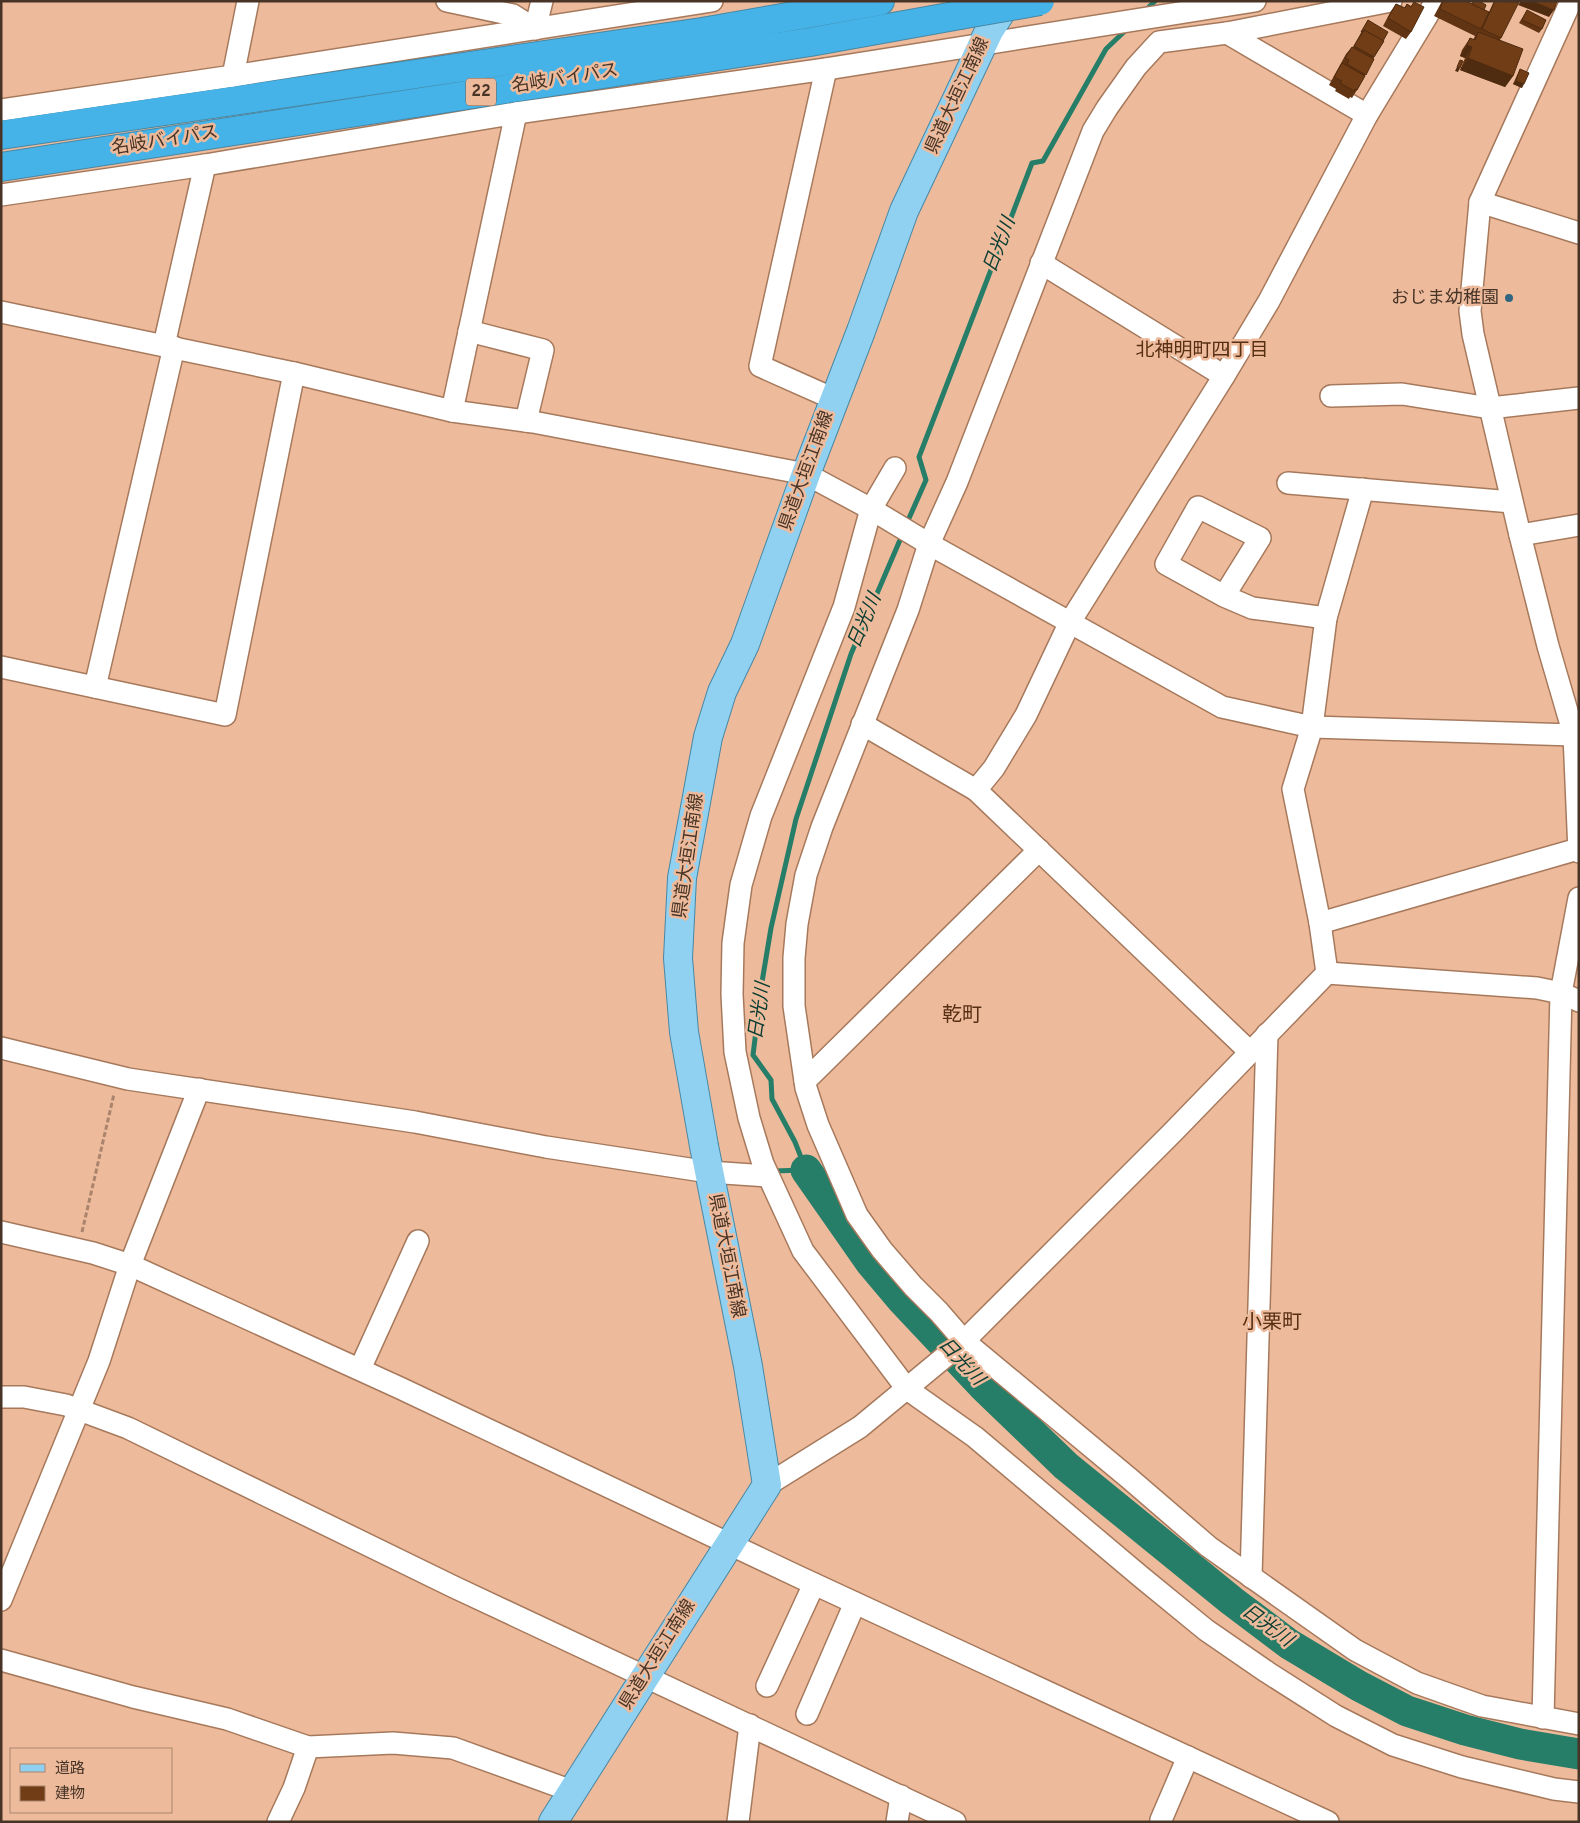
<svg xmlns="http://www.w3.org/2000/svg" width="1580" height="1823" font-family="Overpass,'Noto Sans JP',sans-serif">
<rect width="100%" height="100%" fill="#edbb9c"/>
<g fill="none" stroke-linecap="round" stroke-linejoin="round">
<g stroke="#267d68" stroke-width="5">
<path d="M 1145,11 L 1155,1"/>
<path d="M 906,525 L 926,480 L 919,457 L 1032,163 L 1043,161 L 1106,49 L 1128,28"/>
<path d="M 773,1171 L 806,1170 L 795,1142 L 772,1099 L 771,1080 L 753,1055 L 762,982 L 771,928 L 796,819 L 851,654 L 903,533"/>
</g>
<path stroke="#267d68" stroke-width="31" d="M 806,1170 L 871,1263 L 903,1301 L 982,1385 L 1066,1466 L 1232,1601 L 1289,1644 L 1359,1686 L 1407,1711 L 1465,1730 L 1520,1744 L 1579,1754"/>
<g stroke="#a7795c" stroke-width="24">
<g id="minor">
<path d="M 447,1 L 513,15 L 535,29 L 542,1"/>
<path d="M 1391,1 L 1227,33 L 1159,42 L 1136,67 L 1107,108 L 1093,131 L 957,482 L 929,544 L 908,610 L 822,827 L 806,875 L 797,924 L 794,958 L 794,1006 L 806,1088 L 818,1125 L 857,1215 L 882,1250 L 913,1286 L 939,1312 L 964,1341 L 1130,1479 L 1209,1547 L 1355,1650 L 1417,1683 L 1482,1706 L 1579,1724"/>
<path d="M 1571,1 L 1480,202 L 1470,311 L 1473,334 L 1520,535 L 1548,646 L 1574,735 L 1579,852"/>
<path d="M 1227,33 L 1367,115"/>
<path d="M 826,69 L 760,366 L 834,399"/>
<path d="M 233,76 L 248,1"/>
<path d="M 1,110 L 233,76 L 712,1"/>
<path d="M 516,113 L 826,69 L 1255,1"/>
<path d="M 1,195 L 205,165"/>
<path d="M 1480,202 L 1579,233"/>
<path d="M 1041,263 L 1224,376"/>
<path d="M 1,312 L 294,373 L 452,411 L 533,422 L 806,474 L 871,509 L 929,544 L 1222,707 L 1312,727 L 1574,735 L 1579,737"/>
<path d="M 469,331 L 543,350 L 526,421"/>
<path d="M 164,345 L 205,165 L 516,113 L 452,411"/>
<path d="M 1331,396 L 1402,394 L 1490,408 L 1579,398"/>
<path d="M 895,468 L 871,509 L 844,607 L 761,816 L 741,885 L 733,943 L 732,994 L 735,1052 L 749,1118 L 763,1164 L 803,1251 L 907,1389 L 975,1437 L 1140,1576 L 1206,1630 L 1267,1672 L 1336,1716 L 1393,1745 L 1462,1767 L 1554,1789 L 1579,1792"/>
<path d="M 1288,483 L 1512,502"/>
<path d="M 1520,535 L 1579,525"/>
<path d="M 1224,596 L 1166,564 L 1198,507 L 1260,538 L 1224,596 L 1252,608 L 1326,618"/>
<path d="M 1,667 L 225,715 L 294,373"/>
<path d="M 95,687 L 174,347"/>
<path d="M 862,724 L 976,790"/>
<path d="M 1320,923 L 1578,849"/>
<path d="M 1327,973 L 1320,923 L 1293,789 L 1312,727 L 1326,618 L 1363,489"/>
<path d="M 1327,973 L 1537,988 L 1561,993 L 1579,1001"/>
<path d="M 1,1048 L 128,1079 L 415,1122 L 546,1147 L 709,1172 L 768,1176"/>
<path d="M 1250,1052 L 976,790 L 994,768 L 1026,715 L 1070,622 L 1224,376 L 1269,301 L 1367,115 L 1436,1"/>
<path d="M 805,1081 L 1039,850"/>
<path d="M 1,1232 L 93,1253 L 130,1265 L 400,1388 L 797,1576 L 1328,1822"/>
<path d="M 360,1369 L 418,1241"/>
<path d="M 1,1397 L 24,1397 L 66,1405 L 128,1428 L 454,1587 L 955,1822"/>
<path d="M 767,1485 L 860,1427 L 964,1341 L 1173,1132 L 1327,973"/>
<path d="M 1251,1577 L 1267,1034"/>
<path d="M 1,1600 L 99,1361 L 130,1265 L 199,1089"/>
<path d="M 1,1660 L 133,1697 L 227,1719 L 308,1747 L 393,1743 L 453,1748 L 572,1791"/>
<path d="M 767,1686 L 814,1584"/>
<path d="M 807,1714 L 855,1603"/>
<path d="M 1543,1718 L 1561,993 L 1579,898"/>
<path d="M 1161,1820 L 1188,1757"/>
<path d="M 278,1822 L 294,1788 L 308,1747"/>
<path d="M 738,1822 L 750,1725"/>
<path d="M 897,1822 L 901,1796"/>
</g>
</g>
<g stroke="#4787a4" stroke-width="30">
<path id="major" d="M 553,1822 L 767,1485 L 748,1366 L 704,1146 L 684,1032 L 678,958 L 682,878 L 708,737 L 722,692 L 745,644 L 806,474 L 861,331 L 904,211 L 989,31 L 1008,1"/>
</g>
<g stroke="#4787a4" stroke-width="30">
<g id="highway">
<path d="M 1,135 L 702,32 L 880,1"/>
<path d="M 1,167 L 810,42 L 960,15"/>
</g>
</g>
<path stroke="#aa846d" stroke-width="3" stroke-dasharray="5 2.5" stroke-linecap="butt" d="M 82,1232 L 114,1094"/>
<use href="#minor" stroke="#fff" stroke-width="21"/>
<use href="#major" stroke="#90d1f1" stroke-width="28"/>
<use href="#highway" stroke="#46b3e8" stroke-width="28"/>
<g stroke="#4787a4" stroke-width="30" stroke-linecap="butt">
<path id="highway-bridge" d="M 960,15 L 1040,1"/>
</g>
<use href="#highway-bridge" stroke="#46b3e8" stroke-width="28"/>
</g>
<g fill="#613413">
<path d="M 1442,1 L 1466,1 L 1472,4 L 1473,1 L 1479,1 L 1484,10 L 1489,12 L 1494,1 L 1518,1 L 1500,40 L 1513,76 L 1505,87 L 1460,70 L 1465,58 L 1460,56 L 1462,50 L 1470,38 L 1473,40 L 1475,36 L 1434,16 Z"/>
<path d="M 1414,2 L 1411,32 L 1406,39 L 1383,26 L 1391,11 L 1396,4 L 1404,8 L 1407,4 L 1411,6 Z"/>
<path d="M 1527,10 L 1542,29 L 1539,33 L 1519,23 Z"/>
<path d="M 1368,20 L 1384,41 L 1373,59 L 1374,59 L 1357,90 L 1352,98 L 1350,97 L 1349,99 L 1335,91 L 1336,89 L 1329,85 L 1346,54 L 1352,47 L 1353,47 Z"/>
<path d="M 1520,69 L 1522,88 L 1513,84 L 1518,73 Z"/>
</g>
<g fill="#4f2b0f">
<path d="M 1521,1 L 1532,1 L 1554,10 L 1549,17 L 1518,5 Z"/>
<path d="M 1467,45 L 1472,47 L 1465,58 L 1460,56 Z"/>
<path d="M 1468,58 L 1513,76 L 1505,87 L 1460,70 Z"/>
<path d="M 1457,67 L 1460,68 L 1458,72 L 1455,71 Z"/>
<path d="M 1516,81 L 1524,84 L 1522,88 L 1513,84 Z"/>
</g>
<g fill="#713d16" stroke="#4f2b0f">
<path d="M 1443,1 L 1466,1 L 1489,12 L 1481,29 L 1440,9 Z"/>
<path d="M 1474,1 L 1479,1 L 1486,5 L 1484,10 L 1472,4 Z"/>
<path d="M 1495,1 L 1519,2 L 1501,38 L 1482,29 Z"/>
<path d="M 1532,1 L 1557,1 L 1554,10 Z"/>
<path d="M 1414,2 L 1424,7 L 1411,32 L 1388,18 L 1396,4 L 1405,8 L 1407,4 L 1411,7 Z"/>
<path d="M 1527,10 L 1546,20 L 1542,29 L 1522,20 Z"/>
<path d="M 1368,20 L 1388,32 L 1383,41 L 1364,30 L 1362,32 L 1361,32 Z"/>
<path d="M 1364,30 L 1384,41 L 1374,57 L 1354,46 Z"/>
<path d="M 1478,32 L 1523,49 L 1513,76 L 1468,58 L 1472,47 L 1467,45 L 1470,38 L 1475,40 Z"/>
<path d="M 1352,47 L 1374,59 L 1366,75 L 1347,64 L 1349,60 L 1345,58 Z"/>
<path d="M 1460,60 L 1463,61 L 1460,68 L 1457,67 Z"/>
<path d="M 1342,63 L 1365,76 L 1357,90 L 1355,89 L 1354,91 L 1340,83 L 1342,81 L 1334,77 Z"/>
<path d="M 1520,69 L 1529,73 L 1524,84 L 1516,81 Z"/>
</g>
<circle fill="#306681" stroke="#edbb9c" stroke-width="2" cx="1509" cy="298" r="5"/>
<g text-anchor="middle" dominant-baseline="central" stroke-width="5" stroke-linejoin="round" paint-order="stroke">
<rect fill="#edbb9c" stroke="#7a5c4a" stroke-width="1" x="466" y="78.5" width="30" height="27" rx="4"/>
<g font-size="16" font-weight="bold" fill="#483427">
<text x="481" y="92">22</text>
</g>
<g font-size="18" fill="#483427" stroke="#edbb9c">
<text transform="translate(565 79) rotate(-9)">名岐バイパス</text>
<text transform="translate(958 96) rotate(-65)">県道大垣江南線</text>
<text transform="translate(165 141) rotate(-9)">名岐バイパス</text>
<text transform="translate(807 471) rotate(-70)">県道大垣江南線</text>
<text transform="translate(689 856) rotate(-82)">県道大垣江南線</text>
<text transform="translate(726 1256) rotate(79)">県道大垣江南線</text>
<text transform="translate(658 1655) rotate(-58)">県道大垣江南線</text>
</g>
<g font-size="18" fill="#483427" stroke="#edbb9c" text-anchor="end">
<text x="1499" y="298">おじま幼稚園</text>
</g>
<g font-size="19" font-style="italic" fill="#0a3d31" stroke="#edbb9c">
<text transform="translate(1000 245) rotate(-69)">日光川</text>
<text transform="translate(865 621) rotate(-67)">日光川</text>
<text transform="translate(760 1011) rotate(-82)">日光川</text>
<text transform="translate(961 1362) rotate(47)">日光川</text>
<text transform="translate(1267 1626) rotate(36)">日光川</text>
</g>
<g font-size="19" fill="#582f13" stroke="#edbb9c">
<text x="1202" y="351">北神明町四丁目</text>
</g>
<g font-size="20" fill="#582f13" stroke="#edbb9c">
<text x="962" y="1016">乾町</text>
<text x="1272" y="1323">小栗町</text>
</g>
</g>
<rect width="1580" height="1823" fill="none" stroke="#483427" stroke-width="5"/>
<rect x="10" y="1748" width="162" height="65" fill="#edbb9c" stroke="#ab856d"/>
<rect x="20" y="1764" width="25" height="8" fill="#90d1f1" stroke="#ab856d"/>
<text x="55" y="1773" font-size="15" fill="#483427">道路</text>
<rect x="20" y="1786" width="25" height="15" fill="#713d16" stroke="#ab856d"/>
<text x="55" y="1798" font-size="15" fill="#483427">建物</text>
</svg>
